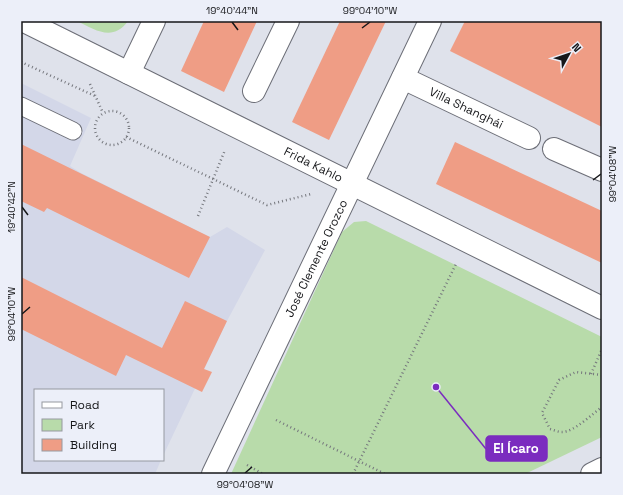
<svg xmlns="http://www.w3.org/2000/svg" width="623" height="495" font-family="'Space Grotesk',sans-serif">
<rect width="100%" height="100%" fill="#dfe2eb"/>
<path fill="#d3d7e8" d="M 21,83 L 91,118 L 70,166 L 81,173 L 210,237 L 227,227 L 265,250 L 227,321 L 163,456 L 163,390 L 35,390 L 35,460 L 161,460 L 155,474 L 21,474 Z"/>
<g fill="#b8dbaa">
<path d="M 77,21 L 128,21 C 113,42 95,30 77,21 Z"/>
<path d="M 366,221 L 602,337 L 602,437 L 525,474 L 231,474 L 342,232 L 354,222 Z"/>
</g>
<g fill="#ef9d85">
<path d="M 204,21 L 257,21 L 224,92 L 181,71 Z"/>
<path d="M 340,21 L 386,21 L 329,140 L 292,122 Z"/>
<path d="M 465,21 L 602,21 L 602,127 L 450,51 Z"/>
<path d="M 455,142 L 602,211 L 602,263 L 436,184 Z"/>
<path d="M 21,144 L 210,237 L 189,278 L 47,208 L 44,212 L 21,201 Z"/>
<path d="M 21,277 L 162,348 L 185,301 L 227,321 L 204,369 L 212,372 L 202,392 L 126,355 L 116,376 L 21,329 Z"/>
</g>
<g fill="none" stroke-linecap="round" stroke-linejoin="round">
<g stroke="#6c6e77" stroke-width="19">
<path id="service" d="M 21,106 L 73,131"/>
</g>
<g stroke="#6c6e77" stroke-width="24">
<g id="minor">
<path id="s1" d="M 24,21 L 602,308"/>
<path d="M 129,73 L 154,21"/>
<path id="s2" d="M 403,78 L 529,138"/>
<path d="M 254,91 L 288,21"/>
<path d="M 554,149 L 602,170"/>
<path id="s3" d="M 213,474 L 430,21"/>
<path d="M 592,474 L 602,469"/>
</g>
</g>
<g stroke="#75777d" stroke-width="2.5" stroke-dasharray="1 3" stroke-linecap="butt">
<path d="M 21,62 L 95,96"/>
<path d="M 90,84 L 103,113"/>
<circle cx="112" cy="128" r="17"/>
<path d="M 126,137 L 267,205 L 311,194"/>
<path d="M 198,216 L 225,150"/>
<path d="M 591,374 L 602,349"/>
<path d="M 602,375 L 576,372 L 559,380 L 542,413 L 550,429 C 554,430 558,432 562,432 C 574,432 592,414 602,407"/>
<path d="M 276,420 L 385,474"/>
<path d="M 247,465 L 263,474"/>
<path d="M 353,474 L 456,264"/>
</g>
<use href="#service" stroke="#fff" stroke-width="17"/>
<use href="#minor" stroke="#fff" stroke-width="22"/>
</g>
<path fill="none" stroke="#16171a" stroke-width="1.5" d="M 232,22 L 238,30M 362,28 L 370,22M 593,180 L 601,174M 22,207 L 28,215M 22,314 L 30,307M 245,473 L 252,467"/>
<g text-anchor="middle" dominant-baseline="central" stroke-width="3" stroke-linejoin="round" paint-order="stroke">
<g font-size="12" fill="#16171a" stroke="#eceff9">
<text stroke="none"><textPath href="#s2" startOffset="70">Villa Shanghái</textPath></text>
<text stroke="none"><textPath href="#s1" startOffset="323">Frida Kahlo</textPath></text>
<text stroke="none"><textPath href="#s3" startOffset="239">José Clemente Orozco</textPath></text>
</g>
</g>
<path fill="none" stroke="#7b2cbf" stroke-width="1.5" d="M436 387L486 449"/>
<circle fill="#7b2cbf" stroke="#eceff9" stroke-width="1.5" cx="436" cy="387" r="4"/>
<rect fill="#7b2cbf" stroke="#7b2cbf" stroke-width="1.5" x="486" y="436" width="61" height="25" rx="4"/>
<g font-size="13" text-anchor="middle" font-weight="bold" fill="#fff">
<text x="516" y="453">El Ícaro</text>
</g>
<rect width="623" height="495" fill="none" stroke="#eceff9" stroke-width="44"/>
<rect x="34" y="389" width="130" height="72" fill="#eceff9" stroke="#9699a0"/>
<rect x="42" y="402" width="20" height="6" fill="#ffffff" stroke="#9699a0"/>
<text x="70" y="409" font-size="12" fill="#16171a">Road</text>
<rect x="42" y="419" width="20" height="12" fill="#b8dbaa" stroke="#9699a0"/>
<text x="70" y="429" font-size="12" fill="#16171a">Park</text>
<rect x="42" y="439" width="20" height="12" fill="#ef9d85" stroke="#9699a0"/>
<text x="70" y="449" font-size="12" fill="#16171a">Building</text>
<g transform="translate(569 54) rotate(50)" stroke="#eceff9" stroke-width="3" paint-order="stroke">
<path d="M0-3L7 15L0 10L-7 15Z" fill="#16171a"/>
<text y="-6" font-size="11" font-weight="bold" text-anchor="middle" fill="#16171a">N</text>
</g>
<rect x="22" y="22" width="579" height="451" fill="none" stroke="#16171a" stroke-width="1.5"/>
<g font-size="10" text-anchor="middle" fill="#16171a">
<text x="232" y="14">19°40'44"N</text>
<text x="370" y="14">99°04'10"W</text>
<text transform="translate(612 174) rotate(-90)" y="4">99°04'08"W</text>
<text transform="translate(11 207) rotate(-90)" y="4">19°40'42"N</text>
<text transform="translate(11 314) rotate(-90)" y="4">99°04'10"W</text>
<text x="245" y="488">99°04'08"W</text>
</g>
</svg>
